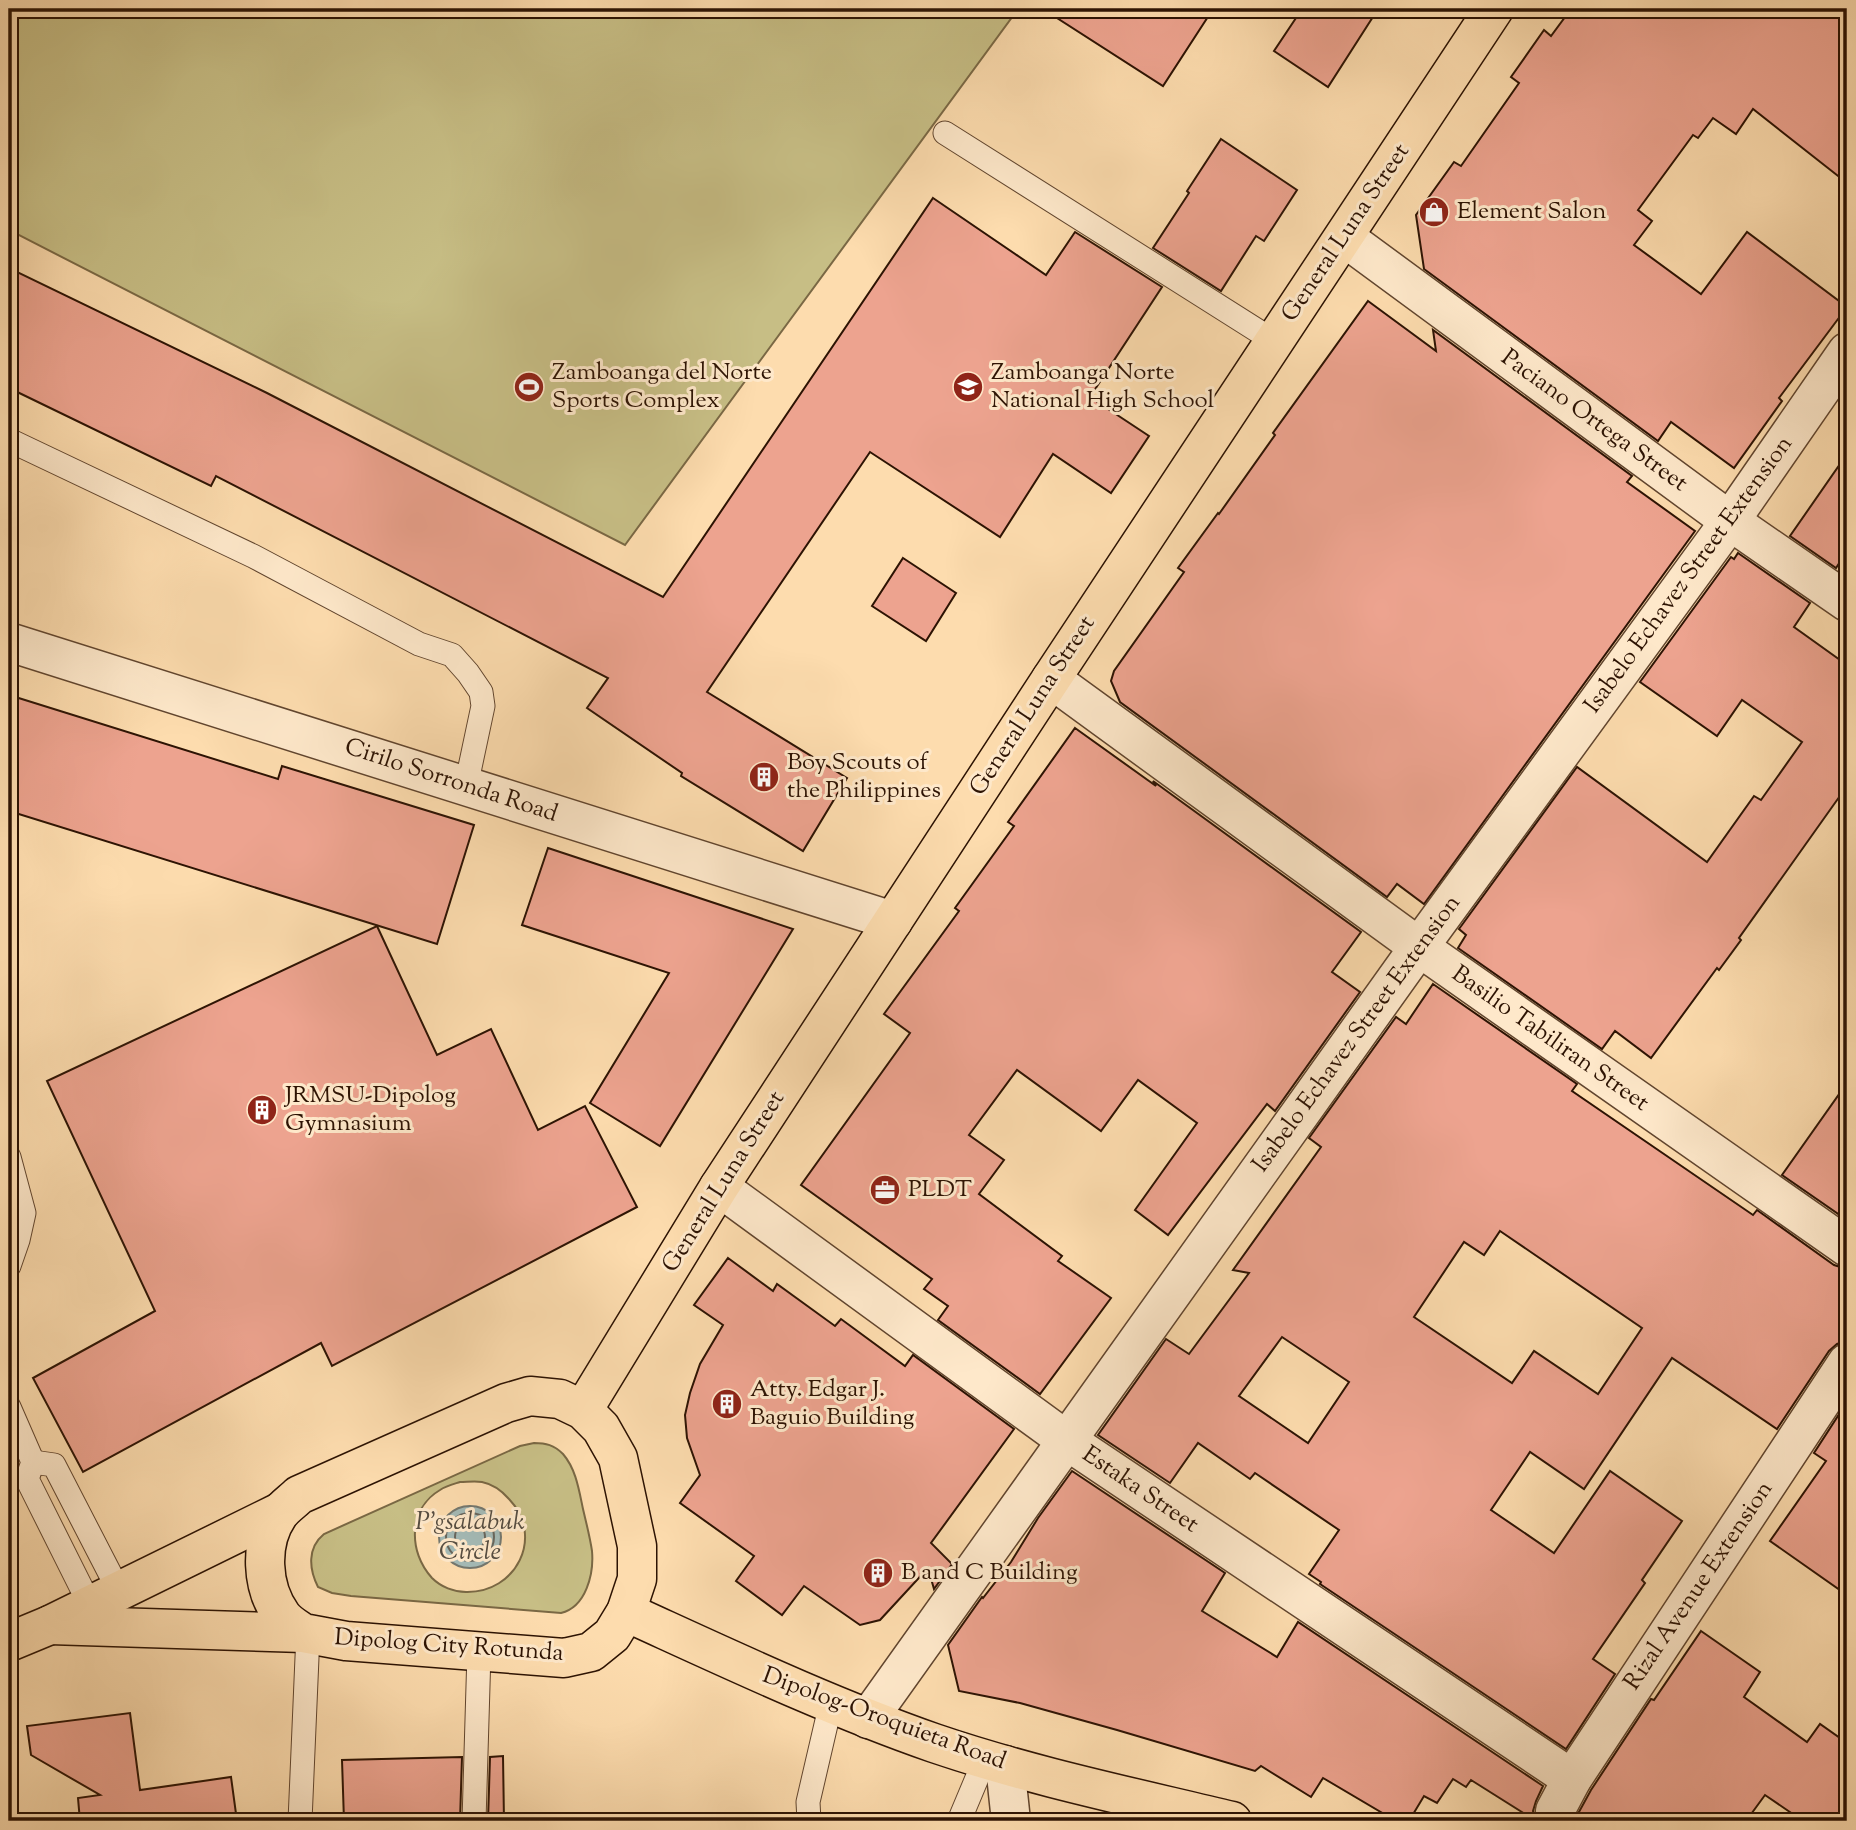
<svg xmlns="http://www.w3.org/2000/svg" width="1856" height="1830" font-family="'Sorts Mill Goudy',serif">
<rect width="100%" height="100%" fill="#fddcae"/>
<filter id="stains"><feTurbulence type="fractalNoise" baseFrequency=".00286" numOctaves="4"/><feColorMatrix values="0 0 0 0 .2 0 0 0 0 .09 0 0 0 0 .02 0 0 0 .5 -.17"/></filter>
<radialGradient id="worn" r=".72"><stop offset=".6" stop-color="#630" stop-opacity="0"/><stop offset="1" stop-color="#630" stop-opacity=".3"/></radialGradient>
<g fill="#c7be85" stroke="#7a6844" stroke-width="2" fill-rule="evenodd">
<path d="M 9,9 L 1018,9 L 625,545 L 9,230 Z"/>
<path d="M 534,1443 C 546,1443 554,1445 563,1454 C 576,1469 579,1490 583,1509 C 586,1522 590,1537 592,1551 C 594,1574 586,1607 561,1613 L 351,1596 L 332,1593 L 318,1587 C 309,1569 307,1548 324,1534 L 520,1446 ZM 460,1482 C 467,1482 475,1481 482,1482 C 492,1484 502,1491 509,1499 C 545,1537 516,1593 466,1592 C 454,1592 441,1587 432,1578 C 408,1552 408,1509 440,1490 C 446,1486 454,1484 460,1482 Z"/>
</g>
<circle fill="#a3b9b5" stroke="#74776e" stroke-width="2" cx="470" cy="1537" r="31"/>
<g fill="none" stroke-linecap="round" stroke-linejoin="round">
<g stroke="#68665c" stroke-width="2">
<circle cx="470" cy="1537" r="24"/>
<circle cx="470" cy="1537" r="15"/>
</g>
</g>
<g fill="#eda38f" stroke="#2d1303" stroke-width="2" fill-rule="evenodd">
<path d="M 1043,9 L 1213,9 L 1163,86 Z"/>
<path d="M 1302,9 L 1378,9 L 1328,87 L 1274,51 Z"/>
<path d="M 1571,9 L 1847,9 L 1847,183 L 1753,109 L 1736,134 L 1713,118 L 1698,138 L 1693,135 L 1638,210 L 1652,221 L 1634,245 L 1701,294 L 1747,232 L 1847,307 L 1779,398 L 1782,401 L 1734,468 L 1671,422 L 1658,441 L 1424,269 L 1416,215 L 1454,162 L 1461,166 L 1519,83 L 1511,77 L 1544,30 L 1551,36 Z"/>
<path d="M 1221,139 L 1297,190 L 1264,241 L 1256,236 L 1221,291 L 1153,248 L 1189,193 L 1187,191 Z"/>
<path d="M 933,198 L 1046,275 L 1075,232 L 1162,287 L 1090,397 L 1149,436 L 1111,493 L 1053,454 L 1000,537 L 870,452 L 707,692 L 847,778 L 803,851 L 681,776 L 682,773 L 587,708 L 608,678 L 216,476 L 211,486 L 9,388 L 9,268 L 267,393 L 663,597 Z"/>
<path d="M 1368,301 L 1436,351 L 1433,330 L 1632,476 L 1627,482 L 1695,531 L 1424,904 L 1397,884 L 1387,897 L 1120,702 L 1111,681 L 1114,671 L 1184,572 L 1178,568 L 1218,513 L 1219,514 L 1275,435 L 1273,433 Z"/>
<path d="M 1847,454 L 1847,551 L 1836,568 L 1790,536 Z"/>
<path d="M 1738,553 L 1810,603 L 1794,627 L 1847,665 L 1847,786 L 1739,938 L 1741,940 L 1719,970 L 1717,968 L 1651,1058 L 1615,1031 L 1602,1049 L 1458,948 L 1466,935 L 1459,929 L 1577,767 L 1707,862 L 1754,796 L 1761,800 L 1802,742 L 1742,700 L 1717,736 L 1640,682 L 1731,557 L 1734,559 Z"/>
<path d="M 903,558 L 956,593 L 926,641 L 872,606 Z"/>
<path d="M 9,695 L 278,779 L 282,766 L 474,825 L 437,944 L 9,811 Z"/>
<path d="M 1075,728 L 1156,786 L 1153,781 L 1361,932 L 1332,972 L 1360,992 L 1275,1111 L 1267,1104 L 1168,1235 L 1135,1210 L 1197,1123 L 1138,1080 L 1101,1131 L 1017,1070 L 969,1135 L 1004,1160 L 979,1194 L 1062,1256 L 1058,1261 L 1111,1298 L 1040,1394 L 938,1320 L 948,1306 L 924,1289 L 932,1279 L 801,1185 L 910,1033 L 884,1014 L 959,911 L 955,908 L 1014,826 L 1008,822 Z"/>
<path d="M 548,848 L 793,929 L 660,1146 L 590,1103 L 669,973 L 522,925 Z"/>
<path d="M 377,926 L 437,1055 L 491,1029 L 538,1130 L 585,1106 L 637,1207 L 332,1366 L 321,1343 L 83,1472 L 33,1378 L 155,1311 L 47,1081 Z"/>
<path d="M 1433,984 L 1577,1084 L 1572,1091 L 1753,1215 L 1757,1210 L 1834,1265 L 1847,1269 L 1847,1341 L 1837,1344 L 1829,1351 L 1777,1429 L 1672,1358 L 1584,1489 L 1530,1452 L 1491,1510 L 1554,1553 L 1610,1471 L 1682,1521 L 1642,1580 L 1645,1583 L 1593,1659 L 1615,1674 L 1566,1749 L 1320,1584 L 1321,1582 L 1309,1574 L 1339,1530 L 1255,1473 L 1250,1479 L 1198,1443 L 1170,1483 L 1098,1435 L 1166,1339 L 1189,1354 L 1249,1273 L 1233,1270 L 1321,1147 L 1309,1138 L 1396,1017 L 1406,1024 ZM 1500,1231 L 1642,1328 L 1598,1394 L 1534,1351 L 1512,1383 L 1414,1317 L 1464,1242 L 1484,1255 ZM 1282,1337 L 1349,1382 L 1308,1443 L 1239,1396 Z"/>
<path d="M 1847,1083 L 1847,1220 L 1782,1175 Z"/>
<path d="M 728,1258 L 773,1291 L 777,1284 L 835,1326 L 841,1319 L 905,1366 L 913,1355 L 1014,1429 L 931,1543 L 952,1564 L 934,1589 L 928,1568 L 880,1620 L 860,1625 L 804,1586 L 782,1615 L 736,1581 L 754,1556 L 680,1503 L 700,1475 L 687,1438 L 685,1415 L 690,1393 L 700,1364 L 723,1325 L 694,1305 Z"/>
<path d="M 1847,1402 L 1847,1595 L 1770,1541 L 1826,1461 L 1814,1453 Z"/>
<path d="M 1072,1471 L 1225,1573 L 1202,1611 L 1277,1657 L 1298,1622 L 1543,1786 L 1536,1801 L 1533,1811 L 1536,1821 L 1471,1780 L 1466,1787 L 1453,1779 L 1437,1803 L 1424,1796 L 1409,1821 L 1396,1821 L 1323,1778 L 1311,1797 L 1261,1766 L 1255,1771 L 1117,1730 L 1020,1703 L 959,1691 L 948,1645 L 982,1597 L 983,1598 L 1011,1562 L 1038,1518 Z"/>
<path d="M 1701,1631 L 1760,1672 L 1744,1697 L 1807,1742 L 1820,1724 L 1847,1743 L 1847,1821 L 1803,1821 L 1765,1795 L 1746,1821 L 1574,1821 L 1591,1790 L 1651,1699 L 1654,1700 Z"/>
<path d="M 130,1713 L 140,1790 L 231,1777 L 237,1821 L 80,1821 L 78,1798 L 100,1795 L 31,1755 L 27,1726 Z"/>
<path d="M 503,1756 L 504,1821 L 488,1821 L 490,1757 Z"/>
<path d="M 462,1757 L 460,1821 L 344,1821 L 342,1760 Z"/>
</g>
<g fill="none" stroke-linecap="round" stroke-linejoin="round">
<g stroke="#61452e" stroke-width="25">
<g id="lane">
<path d="M 945,133 L 1274,341"/>
<path d="M 9,440 L 253,556 L 419,644 L 452,655 L 468,673 L 481,692 L 483,706 L 466,786"/>
<path d="M 9,1157 L 24,1213 L 18,1240 L 9,1266"/>
<path d="M 9,1407 L 33,1462 L 27,1479 L 90,1605"/>
<path d="M 33,1462 L 54,1465 L 119,1591"/>
<path d="M 300,1821 L 308,1634"/>
<path d="M 474,1821 L 479,1652"/>
<path d="M 809,1821 L 808,1802 L 831,1703"/>
<path d="M 959,1821 L 985,1759"/>
</g>
</g>
<g stroke="#61452e" stroke-width="41">
<g id="street">
<path d="M 1344,237 L 1730,521 L 1847,602"/>
<path d="M 9,642 L 893,921"/>
<path d="M 1051,679 L 1419,947 L 1847,1247"/>
<path d="M 719,1187 L 1066,1440 L 1572,1779"/>
<path d="M 868,1719 L 1419,947 L 1730,521 L 1847,352"/>
<path d="M 1005,1765 L 1011,1821"/>
<path d="M 1555,1811 L 1572,1779 L 1847,1363"/>
</g>
</g>
<g stroke="#2d1303" stroke-width="41">
<path id="primary" d="M 583,1410 L 719,1187 L 1051,679 L 1494,9"/>
</g>
<g stroke="#2d1303" stroke-width="41">
<g id="highway">
<path d="M 626,1612 C 727,1658 828,1706 934,1743 C 1031,1776 1132,1797 1232,1821"/>
<path d="M 50,1625 L 303,1633 L 346,1641 L 564,1658 L 591,1652 L 612,1635 L 626,1612 L 637,1579 L 637,1546 L 618,1458 L 601,1428 L 583,1410 L 560,1399 L 530,1396 L 506,1403 L 299,1495 C 293,1501 284,1507 279,1514 C 259,1543 261,1587 282,1616 C 287,1623 296,1628 303,1633"/>
<path d="M 9,1642 L 50,1625 L 280,1512"/>
</g>
</g>
<use href="#lane" stroke="#fee8ca" stroke-width="23"/>
<use href="#street" stroke="#fee8ca" stroke-width="38"/>
<use href="#primary" stroke="#fddcae" stroke-width="38"/>
<use href="#highway" stroke="#fddcae" stroke-width="38"/>
</g>
<defs>
<g id="shop-disc" transform="scale(1.575)"><circle r="9.5" fill="#8f2418" stroke="#fee8ca"/><path d="M-5-2.5h2.3a2.7 3.5 0 0 1 5.4 0H5L5.5 6h-11ZM-1.5-2.5h3a1.5 2.3 0 0 0-3 0Z" fill="#fff"/></g>
<g id="stadium-disc" transform="scale(1.575)"><circle r="9.5" fill="#8f2418" stroke="#fee8ca"/><path d="M0-5a6.5 5 0 1 0 0 10a6.5 5 0 1 0 0-10ZM-3.5-1.8h7v3.6h-7Z" fill="#fff"/></g>
<g id="school-disc" transform="scale(1.575)"><circle r="9.5" fill="#8f2418" stroke="#fee8ca"/><path d="M0-5L7-2L0 1L-7-2ZM-4 1L0 2.5L4 1V4Q0 6-4 4Z" fill="#fff"/></g>
<g id="building-disc" transform="scale(1.575)"><circle r="9.5" fill="#8f2418" stroke="#fee8ca"/><path d="M-4-6H4V6H1V3H-1V6H-4ZM-2.5-4.3h1.7v1.8h-1.7ZM.8-4.3h1.7v1.8H.8ZM-2.5-1h1.7V.8h-1.7ZM.8-1h1.7V.8H.8Z" fill="#fff"/></g>
<g id="office-disc" transform="scale(1.575)"><circle r="9.5" fill="#8f2418" stroke="#fee8ca"/><path d="M-6-3h4V-5.5h4V-3h4V5H-6ZM-1-4.5V-3h2v-1.5ZM-6 0V1H6V0Z" fill="#fff"/></g>
</defs>
<g fill-rule="evenodd">
<use href="#shop-disc" x="1434" y="212"/>
<use href="#stadium-disc" x="529" y="387"/>
<use href="#school-disc" x="968" y="387"/>
<use href="#building-disc" x="764" y="777"/>
<use href="#building-disc" x="262" y="1110"/>
<use href="#office-disc" x="885" y="1190"/>
<use href="#building-disc" x="727" y="1404"/>
<use href="#building-disc" x="878" y="1573"/>
</g>
<g text-anchor="middle" dominant-baseline="central" stroke-width="6" stroke-linejoin="round" paint-order="stroke">
<g font-size="24" fill="#2d1303" stroke="#fee8ca" text-anchor="start">
<text x="1457" y="212">Element Salon</text>
<text x="552" y="373">Zamboanga del Norte<tspan x="552" dy="28">Sports Complex</tspan></text>
<text x="991" y="373">Zamboanga Norte<tspan x="991" dy="28">National High School</tspan></text>
<text x="787" y="763">Boy Scouts of<tspan x="787" dy="28">the Philippines</tspan></text>
<text x="285" y="1096">JRMSU-Dipolog<tspan x="285" dy="28">Gymnasium</tspan></text>
<text x="908" y="1190">PLDT</text>
<text x="750" y="1390">Atty. Edgar J.<tspan x="750" dy="28">Baguio Building</tspan></text>
<text x="901" y="1573">B and C Building</text>
</g>
<g font-size="24" fill="#2d1303" stroke="#fee8ca">
<text transform="translate(1346 233) rotate(-56)">General Luna Street</text>
<text transform="translate(1594 421) rotate(36)">Paciano Ortega Street</text>
<text transform="translate(1689 575) rotate(-54)">Isabelo Echavez Street Extension</text>
<text transform="translate(1033 706) rotate(-57)">General Luna Street</text>
<text transform="translate(451 781) rotate(18)">Cirilo Sorronda Road</text>
<text transform="translate(1357 1034) rotate(-54)">Isabelo Echavez Street Extension</text>
<text transform="translate(1550 1039) rotate(35)">Basilio Tabiliran Street</text>
<text transform="translate(724 1182) rotate(-58)">General Luna Street</text>
<text transform="translate(1140 1490) rotate(34)">Estaka Street</text>
<text transform="translate(1699 1586) rotate(-56)">Rizal Avenue Extension</text>
<text transform="translate(449 1646) rotate(4)">Dipolog City Rotunda</text>
<text transform="translate(884 1719) rotate(20)">Dipolog-Oroquieta Road</text>
</g>
<g font-size="26" font-style="italic" fill="#564d41" stroke="#fee8ca">
<text x="470" y="1522">P'gsalabuk<tspan x="470" dy="30">Circle</tspan></text>
</g>
</g>
<rect width="1856" height="1830" fill="none" stroke="#fddcae" stroke-width="35"/>
<rect x="10" y="10" width="1835" height="1809" fill="none" stroke="#2d1303" stroke-width="3.5"/>
<rect x="18" y="18" width="1821" height="1795" fill="none" stroke="#2d1303" stroke-width="2"/>
<rect width="100%" height="100%" filter="url(#stains)"/>
<rect width="100%" height="100%" fill="url(#worn)"/>
</svg>
